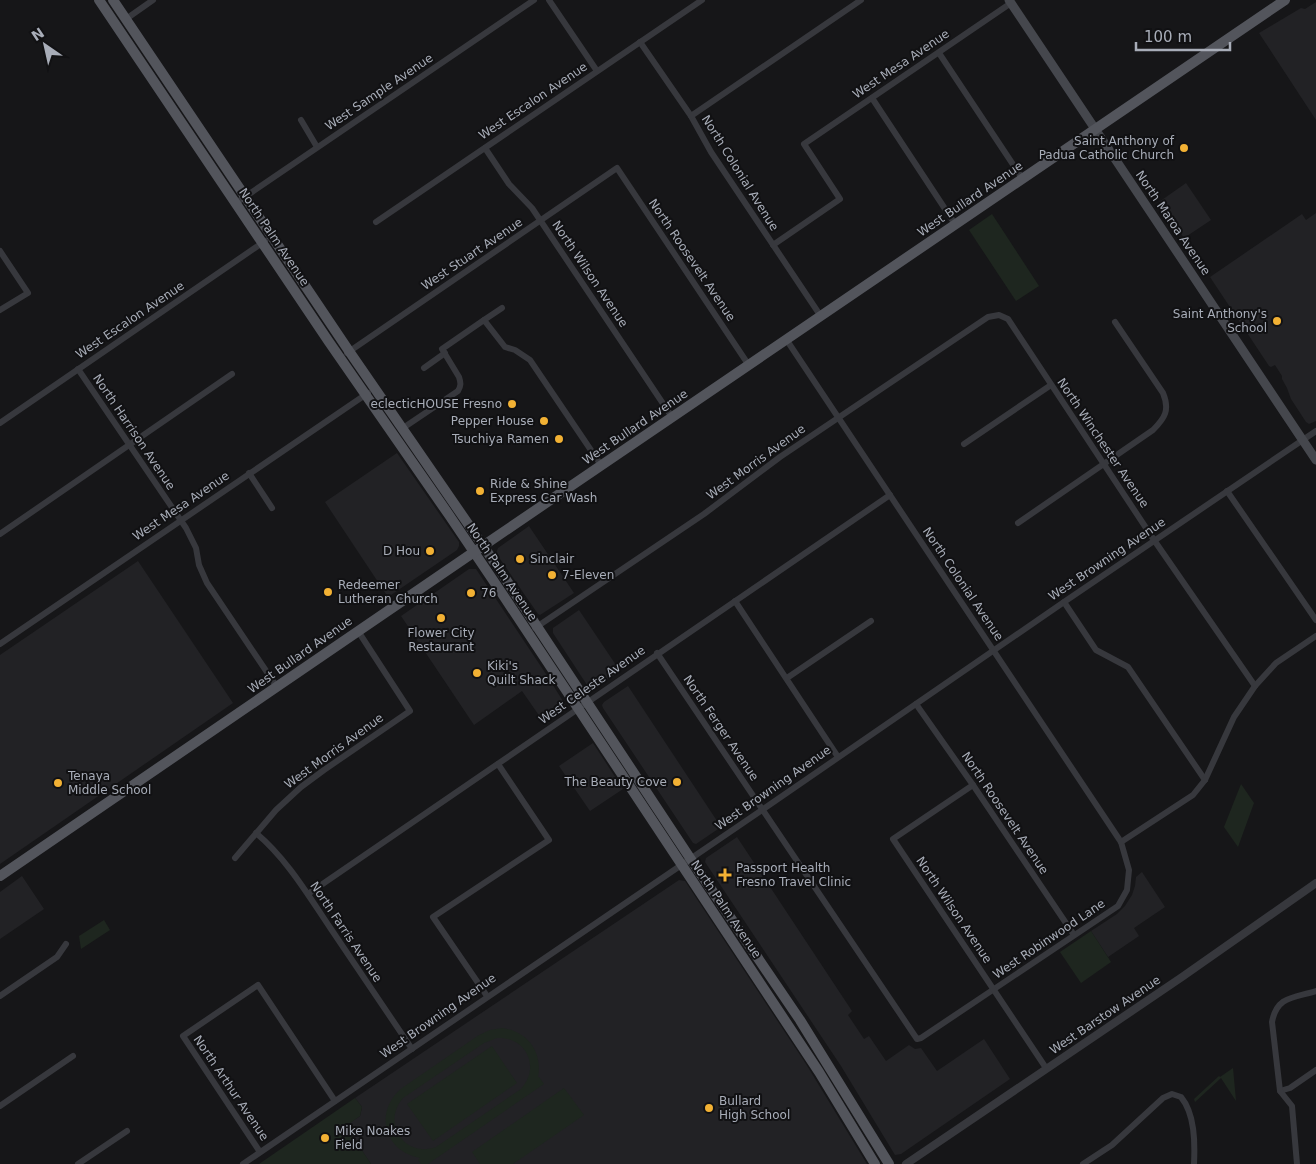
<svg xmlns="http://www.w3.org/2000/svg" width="1316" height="1164" font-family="'DejaVu Sans',sans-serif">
<rect width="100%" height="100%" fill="#161618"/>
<g fill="#222225">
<path d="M 1316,2 L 1316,120 L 1259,33 L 1301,8 L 1305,9 Z"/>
<path d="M 1186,183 L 1211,220 L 1184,238 L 1159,202 Z"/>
<path d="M 1316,213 L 1316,421 L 1309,424 L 1306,422 L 1291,399 L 1287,388 L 1282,379 L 1282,376 L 1275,365 L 1271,367 L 1269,366 L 1210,277 L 1302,214 L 1306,220 Z"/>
<path d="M 397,453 L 459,542 L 459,546 L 457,550 L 388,597 L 325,502 Z"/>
<path d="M 529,526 L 574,593 L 540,615 L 538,614 L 496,553 L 498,548 Z"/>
<path d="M 138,561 L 233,703 L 0,864 L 0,655 Z"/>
<path d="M 469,569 L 476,569 L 546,674 L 566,706 L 565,710 L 545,724 L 522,691 L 474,725 L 401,616 Z"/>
<path d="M 579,610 L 620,671 L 594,689 L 589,688 L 553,633 L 553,628 Z"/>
<path d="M 628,686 L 721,827 L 696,844 L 693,843 L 603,708 L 602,705 L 604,702 Z"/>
<path d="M 593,743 L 623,789 L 590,811 L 559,766 Z"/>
<path d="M 737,837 L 852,1011 L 848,1015 L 864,1039 L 869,1036 L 886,1061 L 909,1045 L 915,1049 L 921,1048 L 937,1071 L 984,1039 L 1010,1079 L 901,1154 L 895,1155 L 841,1066 L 705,862 L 706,858 Z"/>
<path d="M 1142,872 L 1165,907 L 1134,928 L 1139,936 L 1108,957 L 1091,931 L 1117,914 L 1125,906 L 1132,895 L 1135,886 L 1136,877 Z"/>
<path d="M 22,876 L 44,909 L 0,939 L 0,892 Z"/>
<path d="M 679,880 L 685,881 L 806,1064 L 867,1164 L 371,1164 L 345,1126 L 360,1116 L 362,1107 L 355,1098 Z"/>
</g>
<g fill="#1e261f" fill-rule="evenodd">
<path d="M 992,214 L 1039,286 L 1016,301 L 969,230 Z"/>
<path d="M 1241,784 L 1254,803 L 1238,847 L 1224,827 Z"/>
<path d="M 104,920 L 110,930 L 81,949 L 79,936 Z"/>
<path d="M 1091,931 L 1111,962 L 1081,983 L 1060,952 Z"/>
<path d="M 502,1028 C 527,1031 543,1052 538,1077 L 539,1077 L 544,1084 L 428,1164 L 421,1164 L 418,1160 L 420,1158 C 383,1151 374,1111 402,1088 L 479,1035 L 490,1030 ZM 497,1038 C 526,1036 541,1067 521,1089 L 436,1147 C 405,1158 381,1124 403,1098 L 484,1043 Z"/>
<path d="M 492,1046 L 517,1083 L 433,1141 L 407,1104 Z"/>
<path d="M 1233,1068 L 1236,1101 L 1221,1078 L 1195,1102 L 1194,1099 L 1219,1076 L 1220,1077 Z"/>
<path d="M 564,1088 L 584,1115 L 513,1164 L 480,1164 L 472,1152 Z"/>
<path d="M 355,1098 L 362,1107 L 360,1116 L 346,1126 L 371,1164 L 259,1164 Z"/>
</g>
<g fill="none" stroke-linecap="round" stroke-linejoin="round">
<g stroke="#37383d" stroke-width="6">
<path d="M 549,0 L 597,71"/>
<path d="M 126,19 L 153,0"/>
<path d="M 640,42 L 691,116 L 711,152 L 820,315"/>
<path d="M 939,53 L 1022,178"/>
<path d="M 872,98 L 955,224"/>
<path d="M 691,116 L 861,0"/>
<path d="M 301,120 L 317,147"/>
<path d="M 485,148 L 509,184 L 532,208 L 672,417"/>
<path d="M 236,203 L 534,0"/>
<path d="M 376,222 L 702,0"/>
<path d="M 773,245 L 840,199 L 804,144 L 1011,3"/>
<path d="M 0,251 L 28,293 L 0,310"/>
<path d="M 484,320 L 502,308"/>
<path d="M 347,353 L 617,168 L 748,364"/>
<path d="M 424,368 L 445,353"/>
<path d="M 78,369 L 186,528 L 196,548 L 199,565 L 207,583 L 277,687"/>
<path d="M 0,423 L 265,241"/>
<path d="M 403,428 L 458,391 C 461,386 461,383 459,377 L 442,349 L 484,320 L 505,347 L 515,350 L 530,360 L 601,465"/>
<path d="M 964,444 L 1051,385"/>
<path d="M 249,473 L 272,508"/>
<path d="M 1227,491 L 1316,620"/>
<path d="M 1018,523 L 1153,430 C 1165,418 1170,410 1163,393 L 1115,322"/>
<path d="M 0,534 L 232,374"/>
<path d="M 735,601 L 838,757"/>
<path d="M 1064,602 L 1096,650 L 1128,667 L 1205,780"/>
<path d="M 535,628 L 704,514 L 780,457 L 988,317 L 999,315 L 1008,319 L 1154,540 L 1255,686"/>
<path d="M 0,644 L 368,393"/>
<path d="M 657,653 L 917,1039 L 921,1038 L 1118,906 L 1127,890 L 1129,870 L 1121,842 L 786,339"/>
<path d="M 787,678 L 871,621"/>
<path d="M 916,704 L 973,785 L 1074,935"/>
<path d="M 973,785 L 893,839 L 1046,1068"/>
<path d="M 256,833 C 287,859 308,895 331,929 C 358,969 385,1009 412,1049"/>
<path d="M 1121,842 L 1193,795 L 1205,780 L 1234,717 L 1255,686 L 1276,663 L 1316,636"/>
<path d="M 235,858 L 276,810 L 301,787 L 324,770 L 410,711 L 358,631"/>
<path d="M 308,894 L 890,495"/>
<path d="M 0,996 L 57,957 L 66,944"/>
<path d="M 487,996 L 433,917 L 549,840 L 498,764"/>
<path d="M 1280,1091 L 1290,1088 L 1316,1070"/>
<path d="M 0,1106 L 73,1056"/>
<path d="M 260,1152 L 183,1036 L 258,985 L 335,1101"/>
<path d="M 78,1164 L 127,1131"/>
<path d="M 243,1164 L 762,810 L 1064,602 L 1316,431"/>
<path d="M 1083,1164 L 1112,1145 L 1163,1098 L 1172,1094 L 1181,1097 C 1195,1114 1195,1143 1194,1164"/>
<path d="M 1297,1164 L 1292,1106 L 1280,1091 L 1272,1022 C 1277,996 1293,998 1316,991"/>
</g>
<path stroke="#37383d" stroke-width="8" d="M 906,1164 L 1182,977 L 1316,883"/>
<path stroke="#45474d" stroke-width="9" d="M 1009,0 L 1316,460"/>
<g stroke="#53555c" stroke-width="10">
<path d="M 99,0 L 329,342 L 449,515 L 501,592 L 819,1072 L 875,1164"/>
<path d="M 113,0 L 349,351 L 495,563 L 690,858 L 800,1020 L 889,1164"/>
<path d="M 0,876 L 474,552 L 1285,0"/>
</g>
</g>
<g fill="#f2b134" stroke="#111113" stroke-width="2">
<circle cx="1184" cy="148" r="5"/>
<circle cx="1277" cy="321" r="5"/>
<circle cx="512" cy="404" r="5"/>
<circle cx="544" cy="421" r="5"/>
<circle cx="559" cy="439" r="5"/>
<circle cx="480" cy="491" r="5"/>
<circle cx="430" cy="551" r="5"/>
<circle cx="520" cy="559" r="5"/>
<circle cx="552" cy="575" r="5"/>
<circle cx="328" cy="592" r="5"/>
<circle cx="471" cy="593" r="5"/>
<circle cx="441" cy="618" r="5"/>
<circle cx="477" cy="673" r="5"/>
<circle cx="677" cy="782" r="5"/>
<circle cx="58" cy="783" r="5"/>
<path d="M722.5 867.5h5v5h5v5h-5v5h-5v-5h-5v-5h5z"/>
<circle cx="709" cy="1108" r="5"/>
<circle cx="325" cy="1138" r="5"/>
</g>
<g text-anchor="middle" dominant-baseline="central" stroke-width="4" stroke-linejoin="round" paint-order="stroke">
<g font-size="12" fill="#a8adb8" stroke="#111113">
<text transform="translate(901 64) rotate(-34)">West Mesa Avenue</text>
<text transform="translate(379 92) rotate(-34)">West Sample Avenue</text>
<text transform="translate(533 101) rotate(-34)">West Escalon Avenue</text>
<text transform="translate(740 173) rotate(58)">North Colonial Avenue</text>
<text transform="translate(970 199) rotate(-34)">West Bullard Avenue</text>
<text transform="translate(1173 223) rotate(56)">North Maroa Avenue</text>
<text transform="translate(274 237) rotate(56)">North Palm Avenue</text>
<text transform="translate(472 254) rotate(-34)">West Stuart Avenue</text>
<text transform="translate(692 260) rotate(56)">North Roosevelt Avenue</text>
<text transform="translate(590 274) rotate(56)">North Wilson Avenue</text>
<text transform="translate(130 320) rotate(-34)">West Escalon Avenue</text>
<text transform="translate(635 427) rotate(-34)">West Bullard Avenue</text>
<text transform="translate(134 432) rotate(56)">North Harrison Avenue</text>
<text transform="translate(1103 443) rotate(56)">North Winchester Avenue</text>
<text transform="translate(756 462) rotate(-36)">West Morris Avenue</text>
<text transform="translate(181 506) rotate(-34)">West Mesa Avenue</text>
<text transform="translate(1107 559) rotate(-34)">West Browning Avenue</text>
<text transform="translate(502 572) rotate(56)">North Palm Avenue</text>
<text transform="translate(963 584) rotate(56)">North Colonial Avenue</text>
<text transform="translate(300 655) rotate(-35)">West Bullard Avenue</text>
<text transform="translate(592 685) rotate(-35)">West Celeste Avenue</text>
<text transform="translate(721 728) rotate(56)">North Ferger Avenue</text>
<text transform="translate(334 751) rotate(-36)">West Morris Avenue</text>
<text transform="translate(773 788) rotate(-35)">West Browning Avenue</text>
<text transform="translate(1005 813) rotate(56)">North Roosevelt Avenue</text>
<text transform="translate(726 909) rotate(56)">North Palm Avenue</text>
<text transform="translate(954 910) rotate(56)">North Wilson Avenue</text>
<text transform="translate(346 932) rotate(56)">North Farris Avenue</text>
<text transform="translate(1049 939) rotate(-34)">West Robinwood Lane</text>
<text transform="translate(1105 1015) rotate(-34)">West Barstow Avenue</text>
<text transform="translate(438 1016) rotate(-35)">West Browning Avenue</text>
<text transform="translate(231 1088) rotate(56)">North Arthur Avenue</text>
</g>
<g font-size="12" fill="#a8adb8" stroke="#111113" text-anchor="start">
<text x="1174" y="141" text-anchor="end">Saint Anthony of<tspan x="1174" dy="14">Padua Catholic Church</tspan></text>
<text x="1267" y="314" text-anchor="end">Saint Anthony's<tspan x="1267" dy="14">School</tspan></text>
<text x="502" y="404" text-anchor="end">eclecticHOUSE Fresno</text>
<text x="534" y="421" text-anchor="end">Pepper House</text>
<text x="549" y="439" text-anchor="end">Tsuchiya Ramen</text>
<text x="490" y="484">Ride &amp; Shine<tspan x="490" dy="14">Express Car Wash</tspan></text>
<text x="420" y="551" text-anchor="end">D Hou</text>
<text x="530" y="559">Sinclair</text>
<text x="562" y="575">7-Eleven</text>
<text x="338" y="585">Redeemer<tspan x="338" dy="14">Lutheran Church</tspan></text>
<text x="481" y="593">76</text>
<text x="441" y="633" text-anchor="middle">Flower City<tspan x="441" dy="14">Restaurant</tspan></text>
<text x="487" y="666">Kiki's<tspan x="487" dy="14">Quilt Shack</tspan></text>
<text x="68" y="776">Tenaya<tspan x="68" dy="14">Middle School</tspan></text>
<text x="667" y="782" text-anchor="end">The Beauty Cove</text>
<text x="736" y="868">Passport Health<tspan x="736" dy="14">Fresno Travel Clinic</tspan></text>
<text x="719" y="1101">Bullard<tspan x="719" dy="14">High School</tspan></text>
<text x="335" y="1131">Mike Noakes<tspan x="335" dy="14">Field</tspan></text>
</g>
</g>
<g transform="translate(45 45) rotate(326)" stroke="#111113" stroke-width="4" paint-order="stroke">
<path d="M0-4L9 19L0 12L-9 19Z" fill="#a8adb8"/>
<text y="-8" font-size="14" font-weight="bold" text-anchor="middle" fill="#a8adb8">N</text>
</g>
<path d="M1136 42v8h94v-8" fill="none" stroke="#a8adb8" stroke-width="2.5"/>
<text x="1144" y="42" font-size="15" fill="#a8adb8" stroke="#111113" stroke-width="4" paint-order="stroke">100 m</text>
</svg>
